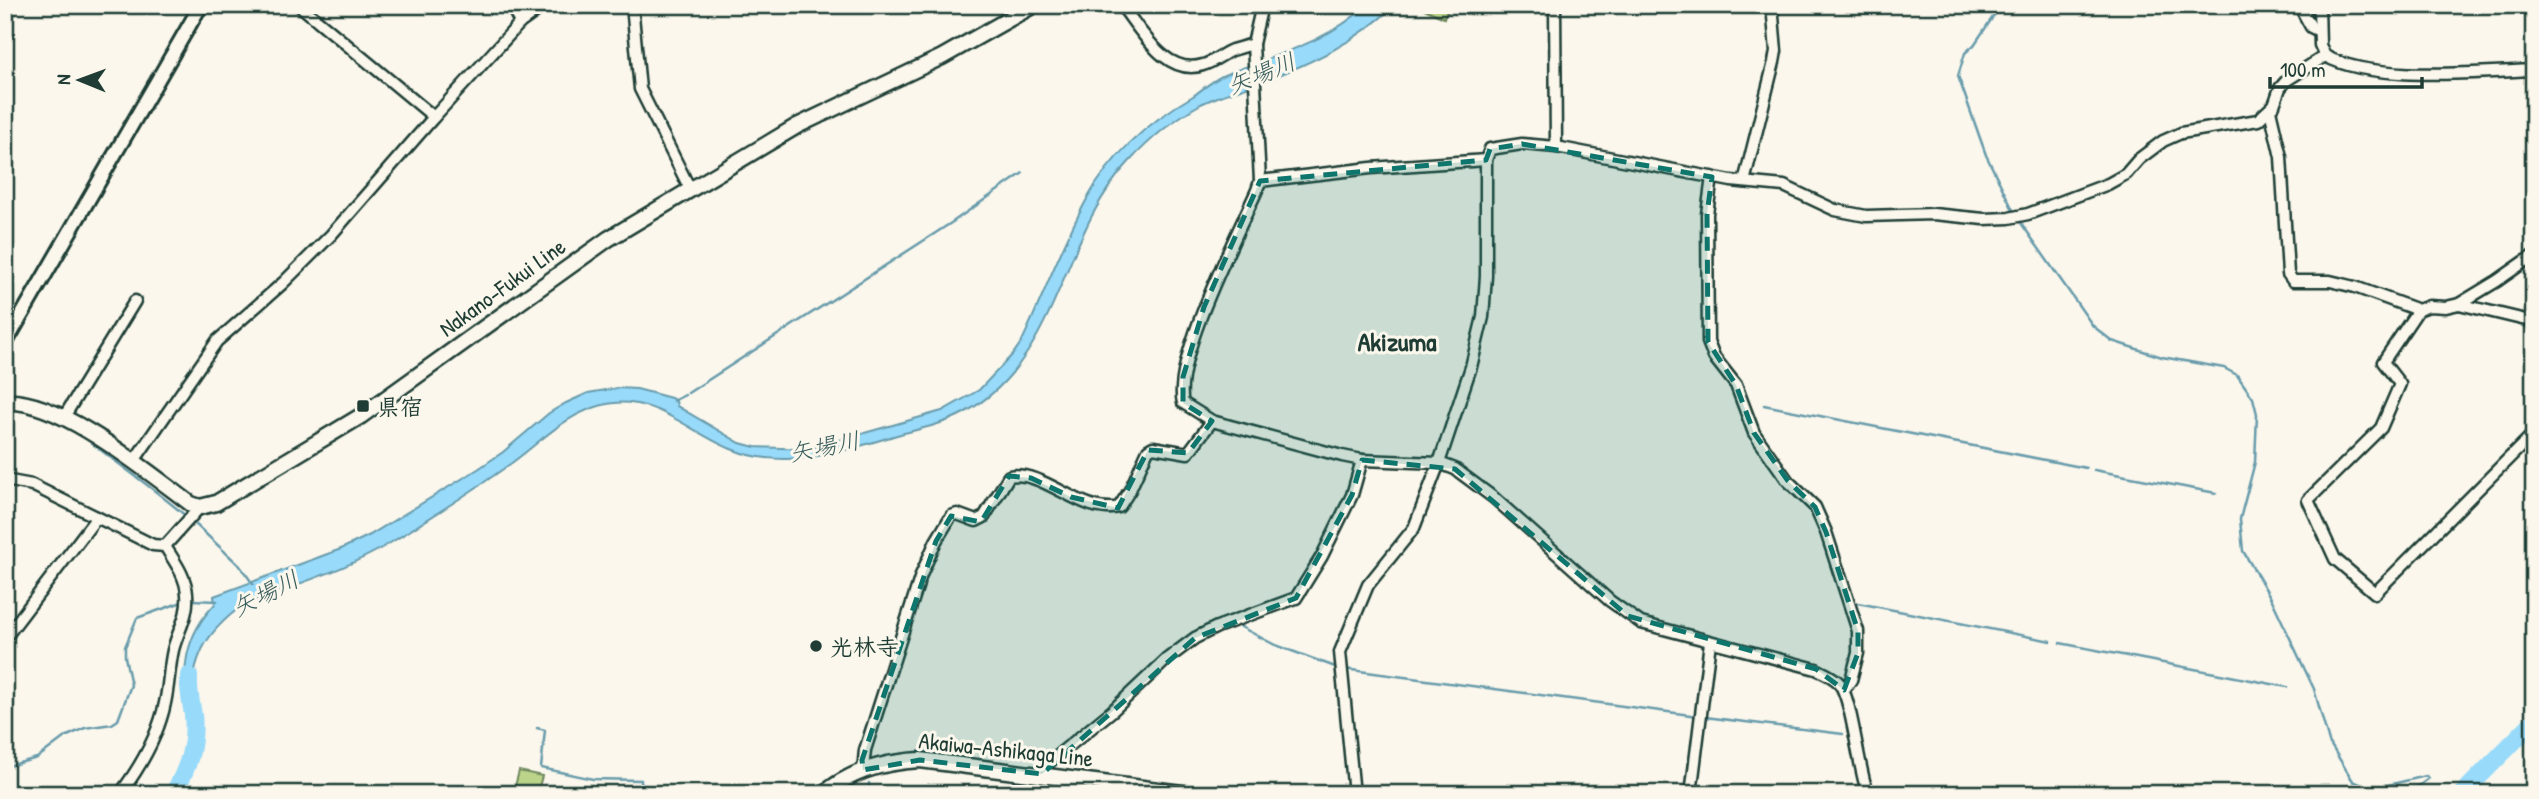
<svg xmlns="http://www.w3.org/2000/svg" width="2539" height="799" font-family="'Patrick Hand','Klee One',sans-serif">
<rect width="100%" height="100%" fill="#fbf7ec"/>
<filter id="ink" filterUnits="userSpaceOnUse"><feTurbulence type="fractalNoise" baseFrequency=".0143" numOctaves="2"/><feDisplacementMap in="SourceGraphic" scale="14" xChannelSelector="R" yChannelSelector="G"/><feConvolveMatrix kernelMatrix="1 2 1 2 8 2 1 2 1" color-interpolation-filters="sRGB"/></filter>
<g filter="url(#ink)">
<g fill="#bcd48a" stroke="#6e885f" stroke-width="2">
<path d="M 1416,5 L 1474,5 L 1471,14 C 1461,11 1455,9 1446,12 L 1444,18 Z"/>
<path d="M 519,771 L 542,776 L 537,794 L 513,794 Z"/>
</g>
<path fill="#98dafa" stroke="#689bab" stroke-width="2" d="M 1367,5 L 1395,5 C 1355,43 1312,63 1261,82 C 1241,89 1220,95 1201,104 C 1174,119 1150,139 1129,162 C 1059,236 1061,360 964,413 C 944,424 920,429 897,435 C 843,451 786,472 731,449 C 691,433 653,394 607,404 C 566,412 539,444 506,467 C 467,495 427,520 387,545 C 342,572 291,585 243,605 C 197,639 196,660 187,712 C 182,670 184,636 215,604 L 214,596 L 341,549 L 370,535 L 478,469 L 503,452 L 549,413 L 566,403 L 588,393 L 618,388 L 637,389 L 671,398 L 676,401 L 677,406 L 740,443 L 755,447 L 808,449 L 942,411 L 979,390 L 1013,354 L 1022,341 C 1044,294 1062,244 1087,199 C 1111,155 1150,121 1193,96 C 1203,89 1213,80 1224,75 C 1274,55 1327,43 1367,5 Z"/>
<g fill="none" stroke-linecap="round" stroke-linejoin="round">
<g stroke="#689bab" stroke-width="2.5">
<path d="M 2001,5 L 1974,45 L 1965,53 L 1958,76 L 1986,155 L 2015,214"/>
<path d="M 2019,220 L 2093,326 L 2112,341 L 2162,357 L 2224,368 L 2237,375 L 2253,398 L 2257,414 L 2255,462 L 2240,519 L 2243,551 L 2272,600 L 2314,689 L 2329,742 L 2353,781 L 2371,789 L 2426,776 L 2429,778"/>
<path d="M 5,385 L 10,398"/>
<path d="M 688,393 L 951,223 L 1023,173"/>
<path d="M 673,401 L 685,395"/>
<path d="M 1764,405 L 2086,468"/>
<path d="M 79,433 C 115,462 152,487 187,517"/>
<path d="M 2094,470 L 2216,493"/>
<path d="M 192,521 L 240,566 L 253,584"/>
<path d="M 192,600 L 217,601"/>
<path d="M 1858,603 L 2051,641"/>
<path d="M 1241,627 L 1273,644 L 1338,668"/>
<path d="M 2060,643 L 2287,687"/>
<path d="M 1344,669 L 1698,716"/>
<path d="M 1705,717 L 1843,734"/>
<path d="M 537,728 L 545,730 L 541,768 L 593,779 L 641,780 L 642,794"/>
<path d="M 1865,765 L 1871,786 L 1912,794"/>
<path d="M 5,767 L 37,758 L 65,737 L 85,728 L 112,724 L 118,720 L 131,685 L 125,657 L 125,647 L 137,618 L 185,601"/>
<path d="M 869,783 L 869,794"/>
<path d="M 2446,792 L 2450,794"/>
<path d="M 751,794 L 752,787"/>
<path d="M 2408,794 L 2428,779"/>
</g>
<g stroke="#98dafa" stroke-width="18">
<path d="M 173,794 C 188,769 196,745 193,715 C 191,702 188,690 189,676"/>
<path d="M 2462,794 L 2534,721"/>
</g>
<g stroke="#1f3d34" stroke-width="15">
<g id="minor">
<path d="M 299,5 L 434,117"/>
<path d="M 511,5 L 520,23"/>
<path d="M 632,5 L 640,89 L 690,189"/>
<path d="M 1121,5 C 1141,30 1166,77 1203,65 C 1214,62 1222,54 1232,50 C 1239,48 1246,46 1253,44"/>
<path d="M 1262,5 L 1253,44 L 1260,181 L 1257,190 C 1238,233 1172,361 1183,403 L 1212,421 L 1342,456 L 1362,460 L 1439,463 L 1455,469 L 1494,498 L 1610,601 L 1641,623 L 1816,669 C 1824,673 1833,676 1839,683 C 1852,698 1858,768 1868,794"/>
<path d="M 1555,5 L 1556,147"/>
<path d="M 2299,5 L 2311,27 L 2319,31"/>
<path d="M 2319,5 L 2320,45 L 2325,56 C 2375,83 2477,72 2534,70"/>
<path d="M 2270,110 L 2281,157 L 2288,274 L 2293,281 L 2330,281 L 2355,287 L 2418,310 L 2429,306 L 2446,307 L 2459,304 L 2497,281 L 2534,255"/>
<path d="M 1712,177 L 1707,214 L 1708,342 L 1714,357 L 1736,385 L 1754,433 L 1788,481 L 1815,507 L 1826,532 L 1858,631 L 1858,653 L 1851,680 L 1844,690"/>
<path d="M 1260,181 L 1371,168 L 1486,160"/>
<path d="M 1744,182 L 1774,62 L 1776,51 L 1772,5"/>
<path d="M 2459,304 L 2534,322"/>
<path d="M 2418,310 L 2383,362 L 2400,384 L 2381,428 L 2308,500 L 2335,559 L 2375,593 L 2534,433"/>
<path d="M 64,417 L 135,301"/>
<path d="M 134,461 L 217,341 L 283,283 L 331,235 L 434,117 L 520,23 L 545,5"/>
<path d="M 5,480 L 32,485 L 153,545 L 165,546"/>
<path d="M 5,638 L 97,517"/>
<path d="M 863,770 L 865,750 L 921,575 L 936,541 L 951,516 L 957,514 L 976,521 L 984,517 L 1009,476 C 1044,469 1082,516 1119,507 L 1130,490 L 1148,450 L 1153,447 L 1188,453 L 1212,421"/>
<path d="M 1042,774 L 1047,764 L 1112,711 L 1167,659 L 1195,638 L 1217,627 L 1296,598 L 1322,556 L 1352,495 L 1362,460"/>
<path d="M 120,794 C 141,766 158,737 165,703 C 169,685 169,668 173,650 C 178,630 189,616 187,594 C 186,576 174,561 165,546 L 200,507"/>
<path d="M 1354,794 L 1340,652 L 1368,585 L 1414,528 L 1439,463 L 1471,367 L 1483,317 L 1486,276 L 1486,160 L 1490,149 L 1522,144 L 1556,147 L 1731,181 L 1784,186 L 1835,210 L 1866,216 L 1933,214 L 1984,219 L 2009,218 L 2028,214 L 2108,184 L 2126,174 L 2139,159 L 2163,141 L 2181,133 L 2258,120 L 2274,105 L 2280,88 L 2287,80 L 2325,56"/>
<path d="M 1691,794 L 1710,642"/>
</g>
</g>
<g stroke="#1f3d34" stroke-width="18">
<path id="tertiary" d="M 5,344 L 201,5"/>
</g>
<g stroke="#1f3d34" stroke-width="19">
<g id="secondary">
<path d="M 5,402 C 59,398 148,472 191,504 L 200,507 L 216,503 L 361,416 L 608,239 L 797,126 L 942,57 L 1034,5"/>
<path d="M 824,794 C 851,770 885,762 920,760 L 1190,794"/>
</g>
</g>
<use href="#minor" stroke="#fbf7ec" stroke-width="10"/>
<use href="#tertiary" stroke="#fbf7ec" stroke-width="12"/>
<use href="#secondary" stroke="#fbf7ec" stroke-width="14"/>
</g>
</g>
<path fill="#0f766e" fill-opacity="0.2" stroke="#0f766e" stroke-width="5" stroke-dasharray="14 9" stroke-linejoin="round" d="M 1522,144 L 1712,177 L 1707,214 L 1708,342 L 1736,385 L 1754,433 L 1788,481 L 1815,507 L 1826,532 L 1858,631 L 1858,653 L 1844,690 L 1816,669 L 1628,616 L 1455,469 L 1362,460 L 1352,495 L 1296,598 L 1195,638 L 1042,774 L 920,760 L 863,770 L 862,760 L 936,541 L 951,516 L 981,522 L 1009,476 L 1031,478 L 1071,497 L 1118,508 L 1148,450 L 1188,453 L 1212,421 L 1183,403 L 1183,377 L 1204,307 L 1260,181 L 1474,161 L 1486,160 L 1490,149 Z"/>
<g fill="#1f3d34" stroke="#fbf7ec" stroke-width="2.5">
<rect x="356" y="399" width="14" height="14" rx="3.5"/>
<circle cx="816" cy="646" r="7"/>
</g>
<g text-anchor="middle" dominant-baseline="central" stroke-width="6" stroke-linejoin="round" paint-order="stroke">
<g font-size="23" fill="#1f3d34" stroke="#fbf7ec">
<text transform="translate(502 287) rotate(-36)">Nakano-Fukui Line</text>
<text transform="translate(1006 749) rotate(6)">Akaiwa-Ashikaga Line</text>
</g>
<g font-size="23" font-weight="bold" fill="#1f3d34" stroke="#fbf7ec" text-anchor="start">
<text x="377" y="406">県宿</text>
<text x="830" y="646">光林寺</text>
</g>
<g font-size="24" font-style="italic" fill="#375c5c" stroke="#fbf7ec">
<text transform="translate(1261 73) rotate(-22)">矢場川</text>
<text transform="translate(824 446) rotate(-11)">矢場川</text>
<text transform="translate(265 593) rotate(-27)">矢場川</text>
</g>
<g font-size="26" font-weight="bold" fill="#1f3d34" stroke="#fbf7ec">
<text x="1397" y="341">Akizuma</text>
</g>
</g>
<rect width="2539" height="799" fill="none" stroke="#fbf7ec" stroke-width="28"/>
<rect x="14" y="14" width="2511" height="771" fill="none" stroke="#1f3d34" stroke-width="2.5" filter="url(#ink)"/>
<g transform="translate(80 80) rotate(271)" stroke="#fbf7ec" stroke-width="5" paint-order="stroke">
<path d="M0-5L12 26L0 18L-12 26Z" fill="#1f3d34"/>
<text y="-10" font-size="19" font-weight="bold" text-anchor="middle" fill="#1f3d34">N</text>
</g>
<path d="M2270 77v10h152v-10" fill="none" stroke="#1f3d34" stroke-width="3.5"/>
<text x="2280" y="77" font-size="21" fill="#1f3d34" stroke="#fbf7ec" stroke-width="5" paint-order="stroke">100 m</text>
</svg>
